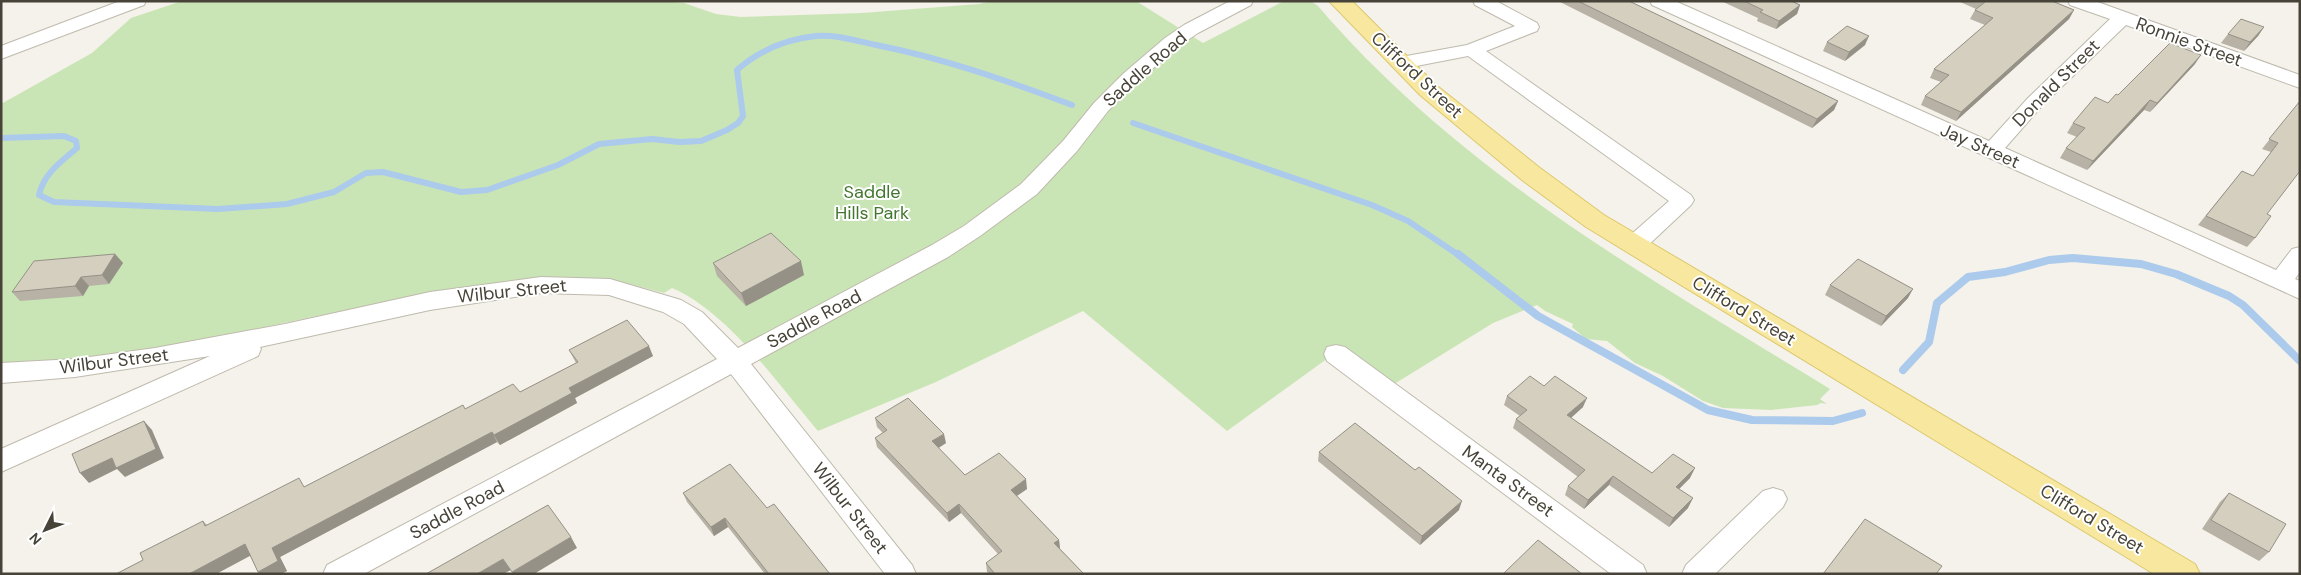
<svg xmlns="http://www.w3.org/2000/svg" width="2301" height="575" font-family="'DM Sans',sans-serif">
<rect width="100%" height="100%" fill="#f4f2ea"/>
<path fill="#cae5b5" d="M 182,1 L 664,1 L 684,3 L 716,14 L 741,17 L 862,13 L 979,4 L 992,1 L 1136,1 L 1203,43 L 1284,1 L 1311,1 L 1318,6 C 1459,171 1647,277 1830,389 L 1820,399 L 1827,404 L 1821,403 L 1817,405 L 1771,410 L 1723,408 L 1703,401 L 1663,376 L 1635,363 L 1607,341 L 1586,339 L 1572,327 L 1573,324 L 1545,311 L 1537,305 L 1493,323 L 1391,386 L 1335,353 L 1227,431 L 1083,311 L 936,382 L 818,431 C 778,384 728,312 672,288 L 664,293 L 625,283 L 571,277 L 542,278 L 434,294 L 317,316 L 121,357 L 1,366 L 1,104 L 92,53 L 131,18 Z"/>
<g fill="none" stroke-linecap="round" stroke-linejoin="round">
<g stroke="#abcaec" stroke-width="6">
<path d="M 1133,123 L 1372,205 L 1408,221 L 1460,256"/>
<path d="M 1,138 L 64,136 L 76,141 L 77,148 C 61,162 44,173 39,195 L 54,202 L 218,209 L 287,204 L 334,192 L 366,173 L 383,172 L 461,192 L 487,190 L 558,165 L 599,144 L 652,139 L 679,142 L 701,141 L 727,130 L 738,123 L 743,116 L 737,70 C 760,50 786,39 816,36 C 836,34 856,41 876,45 C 943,58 1008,81 1072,105"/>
</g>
<g stroke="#abcaec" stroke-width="8">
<path d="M 1458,254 L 1538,316 L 1708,410 L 1752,420 L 1833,421 L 1862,413"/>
<path d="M 1903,370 L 1929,342 L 1937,303 L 1968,277 L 2005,272 L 2049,260 L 2073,258 L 2141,264 L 2176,274 L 2229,296 L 2243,305 L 2300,361"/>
</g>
<g stroke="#bfbaad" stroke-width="2">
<g id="minor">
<path d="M 120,1 L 146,1 L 144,5 L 1,59 L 1,46 Z"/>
<path d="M 1230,1 L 1253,1 L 1251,5 L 1198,33 L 1179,46 L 1138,81 L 1108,111 L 1077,151 L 1037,194 L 980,236 L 948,257 L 751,364 L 912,565 L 916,574 L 885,574 L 731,374 L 364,574 L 323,574 L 327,565 L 717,359 L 684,324 L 663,312 L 609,295 L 541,293 L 430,310 L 260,347 L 261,349 L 258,356 L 1,472 L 1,449 L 210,356 L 75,377 L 1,383 L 1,363 L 75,359 L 155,348 L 285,324 L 430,292 L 541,277 L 610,279 L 681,300 L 702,312 L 738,348 L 932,245 L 964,226 L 1021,184 L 1063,141 L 1094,103 L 1124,73 L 1165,38 L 1184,25 Z"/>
<path d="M 1473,1 L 1496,1 L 1537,23 L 1539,27 L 1537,31 L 1486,51 L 1691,195 L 1694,200 L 1691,205 L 1642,251 L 1634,253 L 1626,251 L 1623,245 L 1626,239 L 1669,201 L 1468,56 L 1401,69 L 1394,67 L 1391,63 L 1394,59 L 1401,57 L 1467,45 L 1515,26 L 1475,5 Z"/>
<path d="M 1650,1 L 1675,1 L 1989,141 L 2028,98 L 2110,19 L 2070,5 L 2068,1 L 2095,1 L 2300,75 L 2300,88 L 2126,25 L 2042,106 L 2005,148 L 2276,270 L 2292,249 L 2300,247 L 2300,272 L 2295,279 L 2300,281 L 2300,299 L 1652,5 Z"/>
<path d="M 1336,345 L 1345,347 L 1643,565 L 1647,574 L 1611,574 L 1327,361 L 1324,354 L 1327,347 Z"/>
<path d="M 1773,488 L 1783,491 L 1787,499 L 1783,507 L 1715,574 L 1682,574 L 1686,565 L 1763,491 Z"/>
</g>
</g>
<g stroke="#dcc86f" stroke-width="2">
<path id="major" d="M 1329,1 L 1352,1 L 1436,85 L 1540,168 L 1604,215 L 2195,564 L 2200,574 L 2154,574 L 1586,227 L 1522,180 L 1420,95 Z"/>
</g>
<use href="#minor" fill="#fff" fill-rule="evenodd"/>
<use href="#major" fill="#f8e89f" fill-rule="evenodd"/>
</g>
<g fill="#b7b2a5">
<path d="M 1558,1 L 1629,1 L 1838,101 L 1834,110 L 1812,128 Z"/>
<path d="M 1721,1 L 1791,1 L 1800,5 L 1797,14 L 1776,29 L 1757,21 L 1758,18 Z"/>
<path d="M 1958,1 L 2052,1 L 2074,10 L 2069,19 L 1956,121 L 1921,105 L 1925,96 L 1941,82 L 1930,78 L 1934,69 L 1985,25 L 1970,19 L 1975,10 L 1976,9 Z"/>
<path d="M 2264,27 L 2258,36 L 2244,51 L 2221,43 L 2228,34 Z"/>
<path d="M 1827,42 L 1865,45 L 1845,61 L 1823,51 Z"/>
<path d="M 2195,64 L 2150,112 L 2144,110 L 2087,170 L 2060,158 L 2066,148 L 2077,137 L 2067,133 L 2073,123 L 2108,103 L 2118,95 Z"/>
<path d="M 2300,101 L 2267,214 L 2255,238 L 2247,247 L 2198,225 L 2242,171 L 2253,176 L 2271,152 L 2262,149 Z"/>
<path d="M 115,254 L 123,263 L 109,284 L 89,286 L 83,296 L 20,301 L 12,292 Z"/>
<path d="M 713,263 L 804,275 L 746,306 L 717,276 Z"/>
<path d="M 1830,285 L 1908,298 L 1881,326 L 1825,295 Z"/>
<path d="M 569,350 L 653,356 L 575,398 L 577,403 L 500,445 L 497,442 L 280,557 L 287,571 L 281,574 L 259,574 L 250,556 L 216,574 L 116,574 L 143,560 L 203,521 L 207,525 L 306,486 L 520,392 L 576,363 Z"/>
<path d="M 1544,386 L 1583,407 L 1571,418 L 1652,473 L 1690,478 L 1679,489 L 1688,508 L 1669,527 L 1609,485 L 1584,509 L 1565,495 L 1568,486 L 1578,477 L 1513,428 L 1516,419 L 1520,416 L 1504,405 L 1507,396 Z"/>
<path d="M 875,418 L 946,443 L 938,448 L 965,475 L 1027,489 L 1017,496 L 1059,540 L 1060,549 L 1084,574 L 989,574 L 987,572 L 986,563 L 998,554 L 961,513 L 949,522 L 877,447 L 875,438 L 883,433 L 877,427 Z"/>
<path d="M 1319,452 L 1459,510 L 1420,545 L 1318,461 Z"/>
<path d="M 683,493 L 767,508 L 830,574 L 765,574 L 728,527 L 714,536 L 687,502 Z"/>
<path d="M 2229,493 L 2269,552 L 2259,561 L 2202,529 L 2220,502 Z"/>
</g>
<g fill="#959186">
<path d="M 1800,5 L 1797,14 L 1776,29 L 1779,21 Z"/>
<path d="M 2074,10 L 2069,19 L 1956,121 L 1961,112 Z"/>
<path d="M 2264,27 L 2258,36 L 2244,51 L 2250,42 Z"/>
<path d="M 1869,36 L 1865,45 L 1845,61 L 1849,52 Z"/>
<path d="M 2201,55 L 2195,64 L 2150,112 L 2157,103 Z"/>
<path d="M 2150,100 L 2144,110 L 2087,170 L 2093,161 Z"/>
<path d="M 1838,101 L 1834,110 L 1812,128 L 1817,119 Z"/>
<path d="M 115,254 L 123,263 L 109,284 L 102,275 Z"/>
<path d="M 801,261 L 804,275 L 746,306 L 741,293 Z"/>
<path d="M 81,277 L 89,286 L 83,296 L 75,286 Z"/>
<path d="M 1913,289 L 1908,298 L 1881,326 L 1886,316 Z"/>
<path d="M 649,346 L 653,356 L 575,398 L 577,403 L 500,445 L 494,435 L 569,388 Z"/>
<path d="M 1587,398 L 1583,407 L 1564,424 L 1567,415 Z"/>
<path d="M 144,421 L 152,430 L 164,458 L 125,477 L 117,469 L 89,483 L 80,473 Z"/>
<path d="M 492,432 L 497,442 L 280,557 L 287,571 L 281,574 L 259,574 L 258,572 L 272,548 Z"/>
<path d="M 944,434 L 946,443 L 934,451 L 932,441 Z"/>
<path d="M 1695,468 L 1690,478 L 1672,496 L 1676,487 Z"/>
<path d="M 1613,476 L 1609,485 L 1584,509 L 1588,500 Z"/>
<path d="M 1026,479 L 1027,489 L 1012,499 L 1011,490 Z"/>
<path d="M 1693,498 L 1688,508 L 1669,527 L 1673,518 Z"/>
<path d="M 1462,501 L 1459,510 L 1420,545 L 1422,536 Z"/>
<path d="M 959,504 L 961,513 L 949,522 L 947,513 Z"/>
<path d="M 725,518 L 728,527 L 714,536 L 711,527 Z"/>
<path d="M 571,537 L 577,548 L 534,574 L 513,574 L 512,572 Z"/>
<path d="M 1059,540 L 1060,549 L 1054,543 Z"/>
<path d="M 245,544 L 253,554 L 216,574 L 189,574 Z"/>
<path d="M 503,559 L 511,570 L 503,574 L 477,574 Z"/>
</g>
<g fill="#d5cfc0" stroke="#959186">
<path d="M 1578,1 L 1629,1 L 1838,101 L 1817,119 Z"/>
<path d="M 1744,1 L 1791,1 L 1800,5 L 1779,21 L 1760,12 L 1763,10 Z"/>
<path d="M 1984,1 L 2052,1 L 2074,10 L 1961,112 L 1925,96 L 1949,75 L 1934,69 L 1993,18 L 1975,10 L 1985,2 Z"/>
<path d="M 2241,19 L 2264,27 L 2250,42 L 2228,34 Z"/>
<path d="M 1847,26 L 1869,36 L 1849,52 L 1827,42 Z"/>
<path d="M 2170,43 L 2201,55 L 2157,103 L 2150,100 L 2093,161 L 2066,148 L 2085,128 L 2073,123 L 2095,97 L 2108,103 L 2116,94 L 2118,95 Z"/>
<path d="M 2300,101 L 2300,171 L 2267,214 L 2271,216 L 2255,238 L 2206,216 L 2242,171 L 2253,176 L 2278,143 L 2269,139 Z"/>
<path d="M 771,233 L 801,261 L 741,293 L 713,263 Z"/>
<path d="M 115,254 L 102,275 L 81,277 L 75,286 L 12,292 L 34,261 Z"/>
<path d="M 1858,259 L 1913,289 L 1886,316 L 1830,285 Z"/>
<path d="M 627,320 L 649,346 L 569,388 L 572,393 L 494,435 L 492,432 L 272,548 L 278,561 L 258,572 L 245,544 L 189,574 L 116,574 L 143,560 L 140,553 L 203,521 L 205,526 L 299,478 L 304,487 L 463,405 L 465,409 L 513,384 L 520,392 L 578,362 L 569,350 Z"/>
<path d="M 1530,376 L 1544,386 L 1555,376 L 1587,398 L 1567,415 L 1652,473 L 1673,454 L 1695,468 L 1676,487 L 1693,498 L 1673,518 L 1613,476 L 1588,500 L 1568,486 L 1585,470 L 1516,419 L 1527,410 L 1507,396 Z"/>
<path d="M 908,398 L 944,434 L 932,441 L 965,475 L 999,453 L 1026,479 L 1011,490 L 1059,540 L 1054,543 L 1084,574 L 995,574 L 986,563 L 1002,551 L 959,504 L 947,513 L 875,438 L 887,430 L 875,418 Z"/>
<path d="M 144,421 L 156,449 L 116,468 L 112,458 L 80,473 L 72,454 Z"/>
<path d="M 1355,423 L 1415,470 L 1419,467 L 1462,501 L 1422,536 L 1319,452 Z"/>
<path d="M 730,464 L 767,508 L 774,504 L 830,574 L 769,574 L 725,518 L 711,527 L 683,493 Z"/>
<path d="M 2229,493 L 2286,524 L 2269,552 L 2211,520 Z"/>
<path d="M 548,505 L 571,537 L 512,572 L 503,559 L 477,574 L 426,574 Z"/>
<path d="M 1865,519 L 1942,566 L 1936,574 L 1823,574 Z"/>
<path d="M 1538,540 L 1582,574 L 1503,574 Z"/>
</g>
<g text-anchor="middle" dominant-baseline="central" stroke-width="4" stroke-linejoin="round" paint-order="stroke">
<g font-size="18" fill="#474338" stroke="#fff">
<text transform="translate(2189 42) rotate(20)">Ronnie Street</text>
<text transform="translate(1145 69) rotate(-41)">Saddle Road</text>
<text transform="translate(1417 75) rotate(43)">Clifford Street</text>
<text transform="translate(2056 83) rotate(-45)">Donald Street</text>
<text transform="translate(1980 146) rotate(24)">Jay Street</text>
<text transform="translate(512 291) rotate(-6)">Wilbur Street</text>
<text transform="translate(1744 311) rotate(31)">Clifford Street</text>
<text transform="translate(814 319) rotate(-28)">Saddle Road</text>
<text transform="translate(114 361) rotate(-7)">Wilbur Street</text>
<text transform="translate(1508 481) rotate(36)">Manta Street</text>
<text transform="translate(850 508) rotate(52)">Wilbur Street</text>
<text transform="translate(457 510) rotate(-28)">Saddle Road</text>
<text transform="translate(2092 519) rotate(31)">Clifford Street</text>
</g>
<g font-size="18" fill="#42762f" stroke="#fff">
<text x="872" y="192">Saddle<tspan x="872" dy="21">Hills Park</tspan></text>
</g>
</g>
<rect width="2301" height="575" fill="none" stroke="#474338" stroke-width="5"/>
<g transform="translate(45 530) rotate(228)" stroke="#ffffff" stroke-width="4" paint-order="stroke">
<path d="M0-4L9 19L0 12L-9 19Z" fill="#474338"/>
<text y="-8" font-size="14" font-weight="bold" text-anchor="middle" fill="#474338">N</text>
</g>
</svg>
